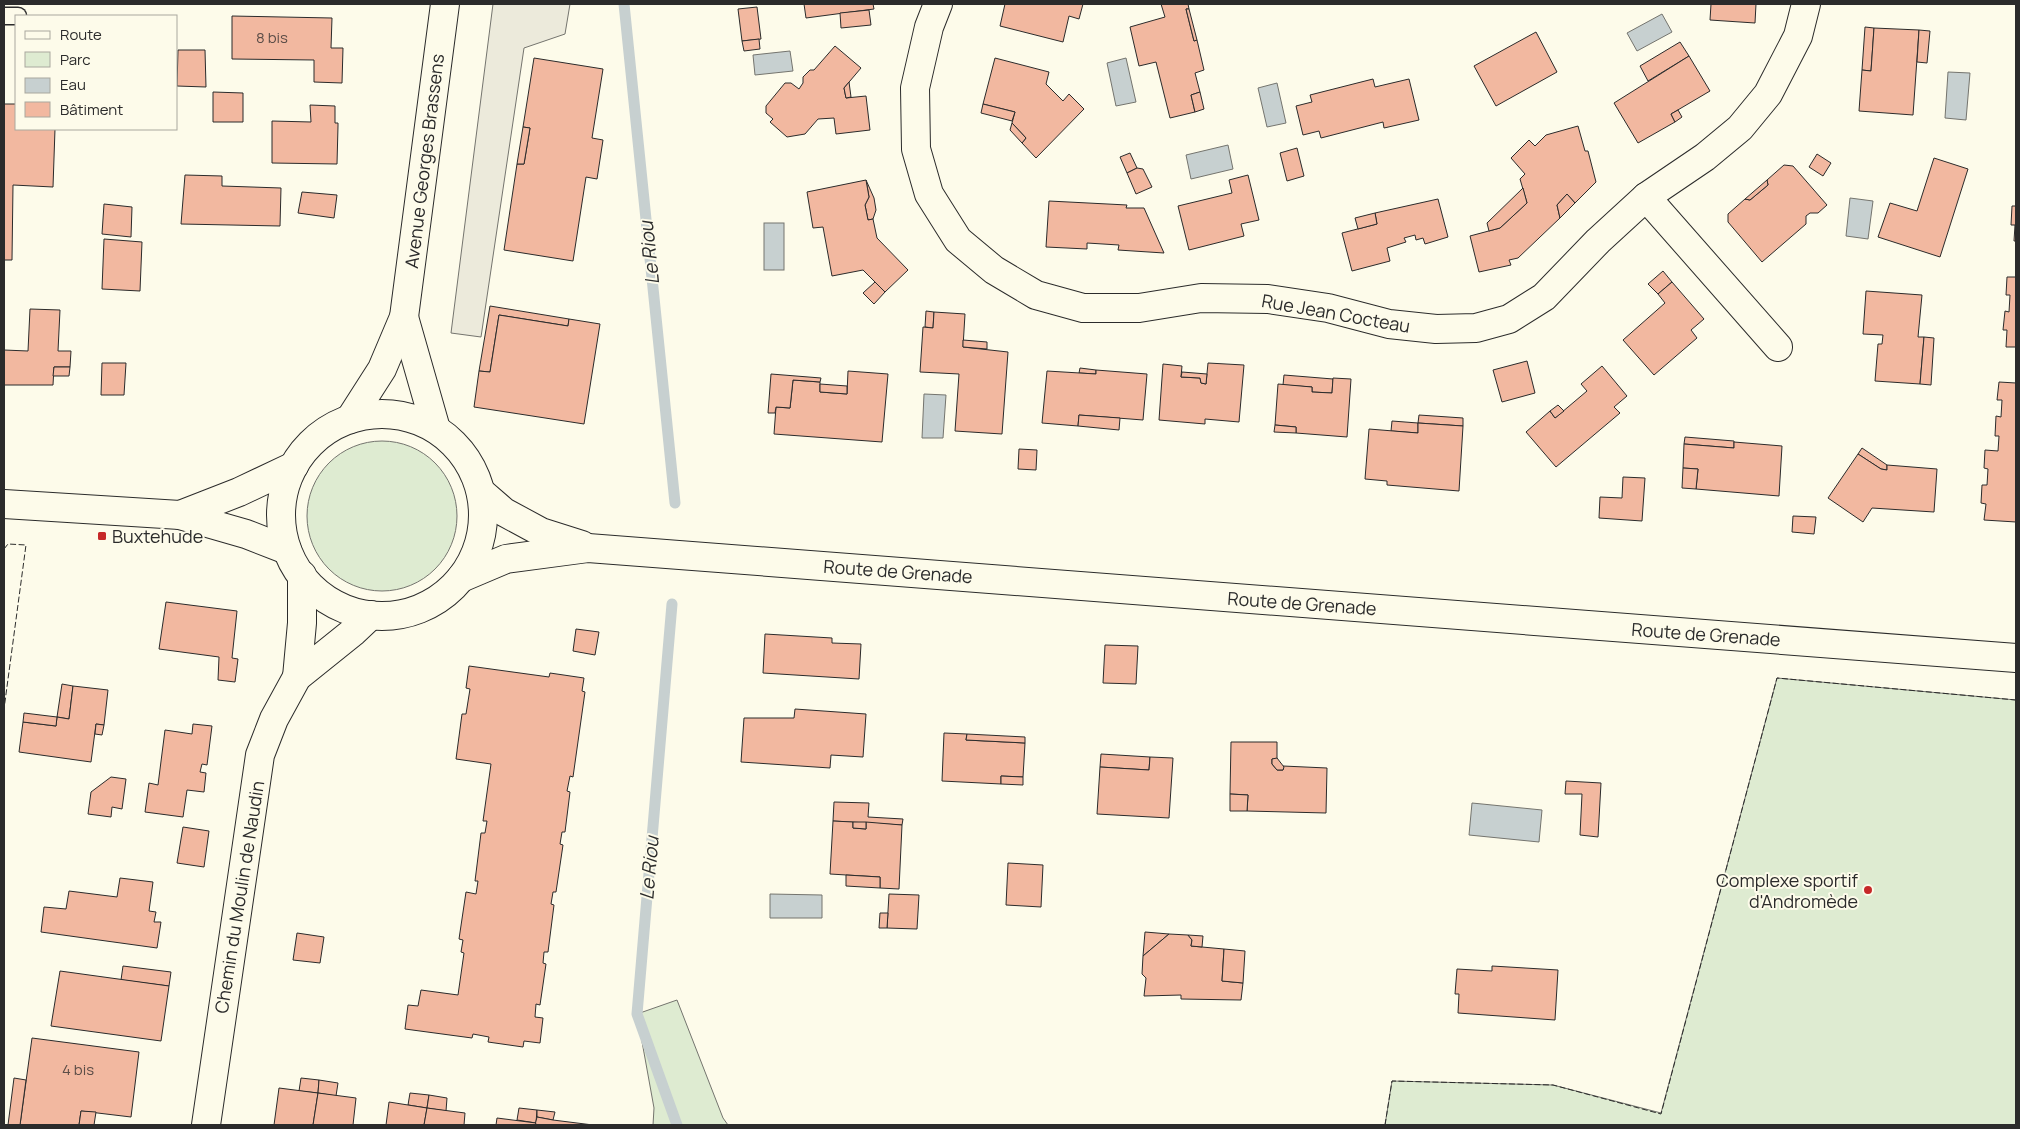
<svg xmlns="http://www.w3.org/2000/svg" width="2020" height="1129" font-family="Manrope,sans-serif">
<rect width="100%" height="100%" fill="#fdfbea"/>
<g fill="#deebd1" stroke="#74746e">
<circle cx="382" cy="516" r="75"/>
<path d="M 1777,678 L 2016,700 L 2016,1125 L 1385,1125 L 1392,1081 L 1553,1085 L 1661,1113 Z"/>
<path d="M 677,1000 L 723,1118 L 728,1125 L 653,1125 L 654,1108 L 637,1014 Z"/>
</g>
<path fill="#eceadb" stroke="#74746e" d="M 493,4 L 570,4 L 565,34 L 524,48 L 481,337 L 451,333 Z"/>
<g fill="#c7d0d0" stroke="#74746e">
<path d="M 1662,14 L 1672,32 L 1637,51 L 1627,33 Z"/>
<path d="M 790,51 L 793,71 L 755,75 L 753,55 Z"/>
<path d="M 1126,58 L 1136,102 L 1116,106 L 1107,63 Z"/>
<path d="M 1948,72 L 1970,73 L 1966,120 L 1945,118 Z"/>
<path d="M 1277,83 L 1286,123 L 1267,127 L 1258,88 Z"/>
<path d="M 1228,145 L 1233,169 L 1191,179 L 1186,155 Z"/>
<path d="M 1850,198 L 1873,201 L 1868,239 L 1846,236 Z"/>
<rect x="764" y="223" width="20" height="47"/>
<path d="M 924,394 L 946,395 L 943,438 L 922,438 Z"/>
<path d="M 1472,803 L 1542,810 L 1539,842 L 1469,835 Z"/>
<path d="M 770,894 L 822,895 L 822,918 L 770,918 Z"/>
</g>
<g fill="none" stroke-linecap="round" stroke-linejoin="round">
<g stroke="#c7d0d0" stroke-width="11">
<path d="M 624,4 L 675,503"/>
<path d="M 672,604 L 637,1014 L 677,1125"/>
</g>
</g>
<g fill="#f2b8a0" stroke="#2b2b2b">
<path d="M 804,4 L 873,4 L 874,9 L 806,18 Z"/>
<path d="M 1005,4 L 1083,4 L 1079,19 L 1069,16 L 1063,42 L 1000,26 Z"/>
<path d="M 1161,4 L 1188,4 L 1189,9 L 1186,9 L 1194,41 L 1197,40 L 1204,70 L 1195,73 L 1200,92 L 1191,95 L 1195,112 L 1170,118 L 1156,62 L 1139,66 L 1130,27 L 1165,17 Z"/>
<path d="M 1711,4 L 1756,4 L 1755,23 L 1710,20 Z"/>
<path d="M 757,7 L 761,39 L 742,41 L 738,9 Z"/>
<path d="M 1186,9 L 1189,9 L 1197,40 L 1194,41 Z"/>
<path d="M 869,10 L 871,25 L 841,28 L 840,13 Z"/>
<path d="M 232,16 L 332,18 L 331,48 L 343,48 L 342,83 L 314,82 L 314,60 L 232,59 Z"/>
<path d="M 1865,27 L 1874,28 L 1871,71 L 1862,70 Z"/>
<path d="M 1874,28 L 1919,30 L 1913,115 L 1859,111 L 1862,70 L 1871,71 Z"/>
<path d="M 1919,30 L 1930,31 L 1927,63 L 1917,62 Z"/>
<path d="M 1536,32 L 1557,72 L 1496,106 L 1474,66 Z"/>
<path d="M 759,39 L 760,49 L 744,51 L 742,41 Z"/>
<path d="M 1680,42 L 1689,56 L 1648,81 L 1640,66 Z"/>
<path d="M 835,46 L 861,68 L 844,88 L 846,98 L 866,96 L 870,130 L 836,134 L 834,118 L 818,119 L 805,134 L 787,137 L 770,122 L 773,119 L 766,113 L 766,106 L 785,83 L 791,83 L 799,89 L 803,83 L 803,77 L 810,70 L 814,70 Z"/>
<path d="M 178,50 L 205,50 L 206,87 L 177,86 Z"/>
<path d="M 1689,56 L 1710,91 L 1671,114 L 1675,122 L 1638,143 L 1614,103 Z"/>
<path d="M 534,58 L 603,69 L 592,138 L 603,140 L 597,179 L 586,177 L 573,261 L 504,250 L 517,164 L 524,164 L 530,128 L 523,127 Z"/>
<path d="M 995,58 L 1049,72 L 1046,84 L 1063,101 L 1069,94 L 1084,109 L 1036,158 L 1022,143 L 1026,138 L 1012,123 L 1015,112 L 983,104 Z"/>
<path d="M 1373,79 L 1375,87 L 1409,79 L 1419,120 L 1384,128 L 1383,122 L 1321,138 L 1319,131 L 1303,135 L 1296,106 L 1312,102 L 1310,95 Z"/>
<path d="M 849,82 L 851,97 L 846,98 L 844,88 Z"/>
<path d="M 213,92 L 243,93 L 243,122 L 213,122 Z"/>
<path d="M 1200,92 L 1204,109 L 1195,112 L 1191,95 Z"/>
<path d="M 4,104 L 16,104 L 16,129 L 55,129 L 53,187 L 13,185 L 12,260 L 4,260 Z"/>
<path d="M 983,104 L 1015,112 L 1012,121 L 981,113 Z"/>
<path d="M 310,105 L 335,106 L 335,123 L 338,123 L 338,126 L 337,164 L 272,163 L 272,121 L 311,122 Z"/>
<path d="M 1678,110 L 1682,117 L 1675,122 L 1671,114 Z"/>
<path d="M 1012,123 L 1026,138 L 1022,143 L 1010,130 Z"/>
<path d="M 1578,126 L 1585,151 L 1588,151 L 1596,182 L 1575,203 L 1567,194 L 1557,205 L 1560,218 L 1518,258 L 1509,260 L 1511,265 L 1479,272 L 1470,236 L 1500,228 L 1527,203 L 1520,179 L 1525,174 L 1511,158 L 1529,140 L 1535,146 L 1546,135 Z"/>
<path d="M 523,127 L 530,128 L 524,164 L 517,164 Z"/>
<path d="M 1297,148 L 1304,176 L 1287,181 L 1280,153 Z"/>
<path d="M 1130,153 L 1137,168 L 1127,173 L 1120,157 Z"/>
<path d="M 1817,154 L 1831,163 L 1823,176 L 1809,167 Z"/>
<path d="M 1934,158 L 1968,169 L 1940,257 L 1878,237 L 1890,203 L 1917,211 Z"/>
<path d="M 1784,165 L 1793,166 L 1827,205 L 1818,213 L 1810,213 L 1806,216 L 1806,224 L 1762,262 L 1728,222 L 1728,214 L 1745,199 L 1750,200 L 1768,185 L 1767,180 Z"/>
<path d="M 1137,168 L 1143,169 L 1152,187 L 1136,194 L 1127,173 Z"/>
<path d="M 185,175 L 222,176 L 222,186 L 281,188 L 280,226 L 181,224 Z"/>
<path d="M 1248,175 L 1259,220 L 1241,224 L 1244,236 L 1189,250 L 1178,206 L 1232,193 L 1229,180 Z"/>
<path d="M 866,180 L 874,198 L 876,210 L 873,219 L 868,220 L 865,205 L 869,197 Z"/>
<path d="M 866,180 L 869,197 L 865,205 L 868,220 L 873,219 L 877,238 L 908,270 L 885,292 L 863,270 L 832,276 L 823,227 L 813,228 L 807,192 Z"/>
<path d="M 1767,180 L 1768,185 L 1750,200 L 1745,199 Z"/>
<path d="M 1523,188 L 1527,203 L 1500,228 L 1489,231 L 1487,223 Z"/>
<path d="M 302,192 L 337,195 L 334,218 L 298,213 Z"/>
<path d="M 1567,194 L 1575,203 L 1560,218 L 1557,205 Z"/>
<path d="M 1438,199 L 1448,237 L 1425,244 L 1423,238 L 1416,240 L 1415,235 L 1404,238 L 1406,242 L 1387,248 L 1390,261 L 1352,271 L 1342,233 L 1377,224 L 1375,213 Z"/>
<path d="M 1049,201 L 1127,205 L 1126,208 L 1144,208 L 1164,253 L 1118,250 L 1119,245 L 1087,243 L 1087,249 L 1046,247 Z"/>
<path d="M 104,204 L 132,207 L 131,237 L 102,234 Z"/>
<path d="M 2012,206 L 2016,206 L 2016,241 L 2014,241 L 2015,225 L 2011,225 Z"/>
<path d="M 1375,213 L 1377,224 L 1358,229 L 1355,218 Z"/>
<path d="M 104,239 L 142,242 L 140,291 L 102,289 Z"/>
<path d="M 1663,271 L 1672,282 L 1658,294 L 1648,284 Z"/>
<path d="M 2007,277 L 2016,277 L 2016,347 L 2006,347 L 2007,330 L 2003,330 L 2005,311 L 2009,312 L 2010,295 L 2006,295 Z"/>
<path d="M 875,282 L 885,292 L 874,304 L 863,293 Z"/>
<path d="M 1672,282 L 1704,319 L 1691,330 L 1697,338 L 1654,375 L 1623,340 L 1665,303 L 1658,294 Z"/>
<path d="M 1866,291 L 1922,295 L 1918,337 L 1924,337 L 1920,384 L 1875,381 L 1878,344 L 1882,344 L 1883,335 L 1863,334 Z"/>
<path d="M 490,306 L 569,319 L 568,326 L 499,315 L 490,372 L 479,371 Z"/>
<path d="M 30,309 L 60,310 L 58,351 L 71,351 L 70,367 L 54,367 L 53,385 L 4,385 L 4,350 L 28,351 Z"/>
<path d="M 926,311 L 934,312 L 933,328 L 925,327 Z"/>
<path d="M 934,312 L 965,314 L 963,347 L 1008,352 L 1002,434 L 955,431 L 959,374 L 920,372 L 923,327 L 933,328 Z"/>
<path d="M 499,315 L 568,326 L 569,319 L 600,324 L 584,424 L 474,407 L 479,371 L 490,372 Z"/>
<path d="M 1924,337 L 1934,338 L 1931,385 L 1920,384 Z"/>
<path d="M 963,340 L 987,342 L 987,349 L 963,347 Z"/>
<path d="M 1527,361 L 1535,393 L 1502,402 L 1493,370 Z"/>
<path d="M 102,363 L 126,363 L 124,395 L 101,395 Z"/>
<path d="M 1208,363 L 1244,365 L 1239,422 L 1205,419 L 1205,424 L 1159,420 L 1163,364 L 1182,366 L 1181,377 L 1200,378 L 1201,383 L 1206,384 Z"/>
<path d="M 1602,366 L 1627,396 L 1614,407 L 1620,413 L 1556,467 L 1526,432 L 1550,411 L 1555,418 L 1587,391 L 1581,384 Z"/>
<path d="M 54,367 L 70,367 L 69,376 L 53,376 Z"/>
<path d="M 1080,368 L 1096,370 L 1096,374 L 1079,373 Z"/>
<path d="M 1096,370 L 1147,374 L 1143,420 L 1079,415 L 1078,426 L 1042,423 L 1047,371 L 1096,374 Z"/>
<path d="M 848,371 L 888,374 L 882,442 L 774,434 L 776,407 L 790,408 L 793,380 L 820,382 L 820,392 L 847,394 Z"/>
<path d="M 1182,372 L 1207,374 L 1206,384 L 1201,383 L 1200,378 L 1181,377 Z"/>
<path d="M 771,374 L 821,378 L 820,382 L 793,380 L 790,408 L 776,407 L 775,413 L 768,413 Z"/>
<path d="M 1284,375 L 1333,379 L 1332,393 L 1312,392 L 1312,387 L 1283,385 Z"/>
<path d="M 1333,378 L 1351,379 L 1347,437 L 1296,433 L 1296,427 L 1275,425 L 1278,384 L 1312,387 L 1312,392 L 1332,393 Z"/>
<path d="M 1999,382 L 2016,383 L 2016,522 L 1984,520 L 1986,504 L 1981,503 L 1982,485 L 1987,485 L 1988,469 L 1984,468 L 1985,450 L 1998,451 L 1999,436 L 1995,436 L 1996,416 L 2001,417 L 2002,400 L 1997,400 Z"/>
<path d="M 820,384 L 847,386 L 847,394 L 820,392 Z"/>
<path d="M 1558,405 L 1564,411 L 1555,418 L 1550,411 Z"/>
<path d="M 1079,415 L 1120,418 L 1119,430 L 1078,426 Z"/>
<path d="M 1419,415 L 1463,418 L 1463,426 L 1418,423 Z"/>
<path d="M 1392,421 L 1418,423 L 1418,433 L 1391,431 Z"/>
<path d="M 1418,423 L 1463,426 L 1459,491 L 1387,485 L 1387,481 L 1365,479 L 1369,429 L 1418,433 Z"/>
<path d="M 1275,425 L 1296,427 L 1296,433 L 1274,432 Z"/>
<path d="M 1685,437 L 1734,441 L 1734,448 L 1684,444 Z"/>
<path d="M 1734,442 L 1782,446 L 1779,496 L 1696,489 L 1698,469 L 1683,468 L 1684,444 L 1734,448 Z"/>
<path d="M 1862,448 L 1887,465 L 1887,470 L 1881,469 L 1858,454 Z"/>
<path d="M 1019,449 L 1037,450 L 1036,470 L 1018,469 Z"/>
<path d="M 1858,454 L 1881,469 L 1887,470 L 1887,465 L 1937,469 L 1934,512 L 1872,508 L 1863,522 L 1828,498 Z"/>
<path d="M 1683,468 L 1698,469 L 1696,489 L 1682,488 Z"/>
<path d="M 1623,477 L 1645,478 L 1642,521 L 1599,518 L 1600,497 L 1622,498 Z"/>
<path d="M 1793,516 L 1816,517 L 1814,534 L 1792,532 Z"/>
<path d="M 166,602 L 237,611 L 232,658 L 238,659 L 235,682 L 218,680 L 219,657 L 159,649 Z"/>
<path d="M 576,629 L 599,632 L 595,655 L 573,651 Z"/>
<path d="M 765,634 L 832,638 L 832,643 L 861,644 L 859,679 L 763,673 Z"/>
<path d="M 1105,645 L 1138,646 L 1136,684 L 1103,683 Z"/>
<path d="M 469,666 L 549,677 L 550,673 L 584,678 L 582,691 L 585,692 L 573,777 L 570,776 L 567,791 L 570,792 L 565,832 L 562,832 L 560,844 L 563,845 L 556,892 L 553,892 L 551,904 L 554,905 L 548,952 L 544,952 L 543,963 L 546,964 L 540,1005 L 536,1004 L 535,1017 L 543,1018 L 540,1043 L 524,1041 L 523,1047 L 488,1042 L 489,1037 L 473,1034 L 472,1038 L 405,1029 L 408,1005 L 418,1006 L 421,990 L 458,995 L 464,953 L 461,952 L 463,940 L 459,939 L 466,892 L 476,894 L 478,881 L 475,881 L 481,833 L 485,833 L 487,821 L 483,821 L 491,764 L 456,759 L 462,714 L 466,714 L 470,689 L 466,688 Z"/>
<path d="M 62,684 L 73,686 L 69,719 L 57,717 Z"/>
<path d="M 73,686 L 108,690 L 104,725 L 96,724 L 91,762 L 19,752 L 23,722 L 56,726 L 57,717 L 69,719 Z"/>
<path d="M 795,709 L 866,714 L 863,757 L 831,755 L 830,768 L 741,762 L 744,718 L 794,718 Z"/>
<path d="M 24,713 L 57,717 L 56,726 L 23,722 Z"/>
<path d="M 96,724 L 104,725 L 102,735 L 95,734 Z"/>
<path d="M 193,724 L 212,726 L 207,765 L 202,764 L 200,772 L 206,773 L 204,792 L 187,790 L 183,817 L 145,812 L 149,783 L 158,785 L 165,730 L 192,734 Z"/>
<path d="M 944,733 L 967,734 L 966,740 L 1025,743 L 1023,777 L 1001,776 L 1001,784 L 942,781 Z"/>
<path d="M 967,734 L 1025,737 L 1025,743 L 966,740 Z"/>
<path d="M 1231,742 L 1277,742 L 1277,759 L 1272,759 L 1272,764 L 1277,770 L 1283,770 L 1283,766 L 1327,768 L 1326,813 L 1247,811 L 1248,795 L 1230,794 Z"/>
<path d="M 1101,754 L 1150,757 L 1149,770 L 1100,767 Z"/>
<path d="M 1150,757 L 1173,758 L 1169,818 L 1097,814 L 1100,767 L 1149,770 Z"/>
<path d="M 1277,758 L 1284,767 L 1283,770 L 1277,770 L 1272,764 L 1272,759 Z"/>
<path d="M 1001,776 L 1023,777 L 1023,785 L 1001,784 Z"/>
<path d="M 111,777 L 126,779 L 122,809 L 112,807 L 111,817 L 88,814 L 91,792 Z"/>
<path d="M 1566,781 L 1601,783 L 1598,837 L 1580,835 L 1582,794 L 1565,794 Z"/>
<path d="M 1230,794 L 1248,795 L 1247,811 L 1230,811 Z"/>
<path d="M 834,802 L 869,803 L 868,817 L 903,819 L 902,825 L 833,821 Z"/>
<path d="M 833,821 L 853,822 L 853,828 L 866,829 L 866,822 L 902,825 L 899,889 L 880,888 L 880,877 L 830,874 Z"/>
<path d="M 853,822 L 866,822 L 866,829 L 853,828 Z"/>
<path d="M 183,827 L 209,831 L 204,867 L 177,863 Z"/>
<path d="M 1008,863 L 1043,865 L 1041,907 L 1006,905 Z"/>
<path d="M 846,875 L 880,877 L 880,888 L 846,886 Z"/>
<path d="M 120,878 L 153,882 L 149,911 L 156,912 L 154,922 L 161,922 L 157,948 L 41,932 L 44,907 L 66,909 L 69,891 L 117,897 Z"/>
<path d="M 889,894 L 919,895 L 917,929 L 887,928 Z"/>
<path d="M 880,913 L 888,913 L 887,928 L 879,928 Z"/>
<path d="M 1145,932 L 1169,934 L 1143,956 Z"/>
<path d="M 297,933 L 324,937 L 320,963 L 293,960 Z"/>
<path d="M 1169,934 L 1188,935 L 1192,940 L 1191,946 L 1224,949 L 1222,981 L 1243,983 L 1241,1000 L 1181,999 L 1181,995 L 1144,996 L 1146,978 L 1142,974 L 1143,956 Z"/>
<path d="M 1188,935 L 1203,936 L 1202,947 L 1191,946 L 1192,940 Z"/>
<path d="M 1224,949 L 1245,951 L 1243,983 L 1222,981 Z"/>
<path d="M 123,966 L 171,972 L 169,986 L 121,980 Z"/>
<path d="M 1492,966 L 1558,970 L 1555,1020 L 1458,1013 L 1459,994 L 1455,994 L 1457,969 L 1492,971 Z"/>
<path d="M 60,971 L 169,986 L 161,1041 L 51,1026 Z"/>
<path d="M 32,1038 L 139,1052 L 131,1117 L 81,1111 L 79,1125 L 20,1125 Z"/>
<path d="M 14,1078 L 26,1080 L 20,1125 L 8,1125 Z"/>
<path d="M 301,1078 L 319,1080 L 318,1093 L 299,1091 Z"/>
<path d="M 319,1080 L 338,1083 L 336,1096 L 318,1093 Z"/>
<path d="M 279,1088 L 318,1093 L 313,1125 L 274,1125 Z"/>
<path d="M 318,1093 L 356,1098 L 353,1125 L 313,1125 Z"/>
<path d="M 410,1093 L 429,1095 L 427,1108 L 408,1105 Z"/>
<path d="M 429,1095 L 447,1098 L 446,1111 L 427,1108 Z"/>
<path d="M 389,1102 L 427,1108 L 424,1125 L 386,1125 Z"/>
<path d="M 427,1108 L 465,1113 L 464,1125 L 424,1125 Z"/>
<path d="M 519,1108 L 537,1110 L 536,1123 L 517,1120 Z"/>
<path d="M 537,1110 L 555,1112 L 553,1120 L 537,1117 Z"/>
<path d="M 81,1111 L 96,1112 L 94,1125 L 79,1125 Z"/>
<path d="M 537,1117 L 553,1120 L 593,1125 L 535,1125 Z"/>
<path d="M 497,1118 L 536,1123 L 535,1125 L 496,1125 Z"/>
</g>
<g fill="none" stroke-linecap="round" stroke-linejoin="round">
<g stroke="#2b2b2b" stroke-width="19">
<path id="lane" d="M 4,16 L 18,16"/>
</g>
<g stroke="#2b2b2b" stroke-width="30">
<g id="street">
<path d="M 938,4 L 929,27 L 915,88 L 916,149 L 929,194 L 958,240 L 994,270 L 1036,295 L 1083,308 L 1139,308 L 1201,298 L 1268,299 L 1328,308 L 1389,324 L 1436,329 L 1476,328 L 1509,319 L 1544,297 L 1598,241 L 1646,197 L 1705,157 L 1740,128 L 1768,94 L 1798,36 L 1806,4"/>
<path d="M 1646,197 L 1778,347"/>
<path d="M 297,677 L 302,623 L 302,575"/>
<path d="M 206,1125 L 260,755 L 274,719 L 297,677 L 353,632 L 371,615"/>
</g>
</g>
<g stroke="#2b2b2b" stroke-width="30">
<g id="secondary">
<path d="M 404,317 L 436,429"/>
<circle cx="382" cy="515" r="101"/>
<path d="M 350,419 L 382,369 L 404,317 L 445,4"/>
<path d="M 481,492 L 504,512 L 541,532 L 582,545"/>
<path d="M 4,504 L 180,515 L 246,534 L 287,550"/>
<path d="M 180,515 L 239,492 L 294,466"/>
<path d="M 461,578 L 506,559 L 588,548 L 2016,658"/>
</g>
</g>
<use href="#lane" stroke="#fdfbea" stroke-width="16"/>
<use href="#street" stroke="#fdfbea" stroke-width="28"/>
<use href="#secondary" stroke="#fdfbea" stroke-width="28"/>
<g stroke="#2b2b2b" stroke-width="1" stroke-dasharray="6 2.5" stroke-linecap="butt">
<path d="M 4,549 L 8,544 L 26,545 L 4,709"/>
<path d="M 1385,1125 L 1392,1081 L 1553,1085 L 1661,1114 L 1777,678 L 2016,700"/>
</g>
</g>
<g fill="#c62828" stroke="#fdfbea" stroke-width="2">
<rect x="97" y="531" width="10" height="10" rx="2.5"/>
<circle cx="1868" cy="890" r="5"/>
</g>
<g text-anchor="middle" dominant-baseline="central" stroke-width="4" stroke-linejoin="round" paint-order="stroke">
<g font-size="15" fill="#5d4e48">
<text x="272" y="37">8 bis</text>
<text x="78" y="1069">4 bis</text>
</g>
<g font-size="18" fill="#2b2b2b" stroke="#fdfbea">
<text transform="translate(424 161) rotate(-83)">Avenue Georges Brassens</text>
<text transform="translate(1336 313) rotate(10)">Rue Jean Cocteau</text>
<text transform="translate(898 571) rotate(4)">Route de Grenade</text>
<text transform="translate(1302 603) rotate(4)">Route de Grenade</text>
<text transform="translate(1706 634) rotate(4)">Route de Grenade</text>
<text transform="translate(239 897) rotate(-81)">Chemin du Moulin de Naudin</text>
</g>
<g font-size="18" fill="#2b2b2b" stroke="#fdfbea" text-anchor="start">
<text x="112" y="536">Buxtehude</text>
<text x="1858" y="880" text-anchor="end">Complexe sportif<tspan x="1858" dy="21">d'Andromède</tspan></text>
</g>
<g font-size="19" font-style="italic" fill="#2b2b2b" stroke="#fdfbea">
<text transform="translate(649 253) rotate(-96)">Le Riou</text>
<text transform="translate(649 868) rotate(-85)">Le Riou</text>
</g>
</g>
<rect width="2020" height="1129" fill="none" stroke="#2b2b2b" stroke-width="10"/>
<rect x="15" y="15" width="162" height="115" fill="#fdfbea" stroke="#a9a89e"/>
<rect x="25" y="31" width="25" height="8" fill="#fdfbea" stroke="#a9a89e"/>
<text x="60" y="40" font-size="15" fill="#2b2b2b">Route</text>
<rect x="25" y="52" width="25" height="15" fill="#deebd1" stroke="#a9a89e"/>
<text x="60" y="65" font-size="15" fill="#2b2b2b">Parc</text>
<rect x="25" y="78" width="25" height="15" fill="#c7d0d0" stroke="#a9a89e"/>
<text x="60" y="90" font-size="15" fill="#2b2b2b">Eau</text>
<rect x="25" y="102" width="25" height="15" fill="#f2b8a0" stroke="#a9a89e"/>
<text x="60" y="115" font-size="15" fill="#2b2b2b">Bâtiment</text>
</svg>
